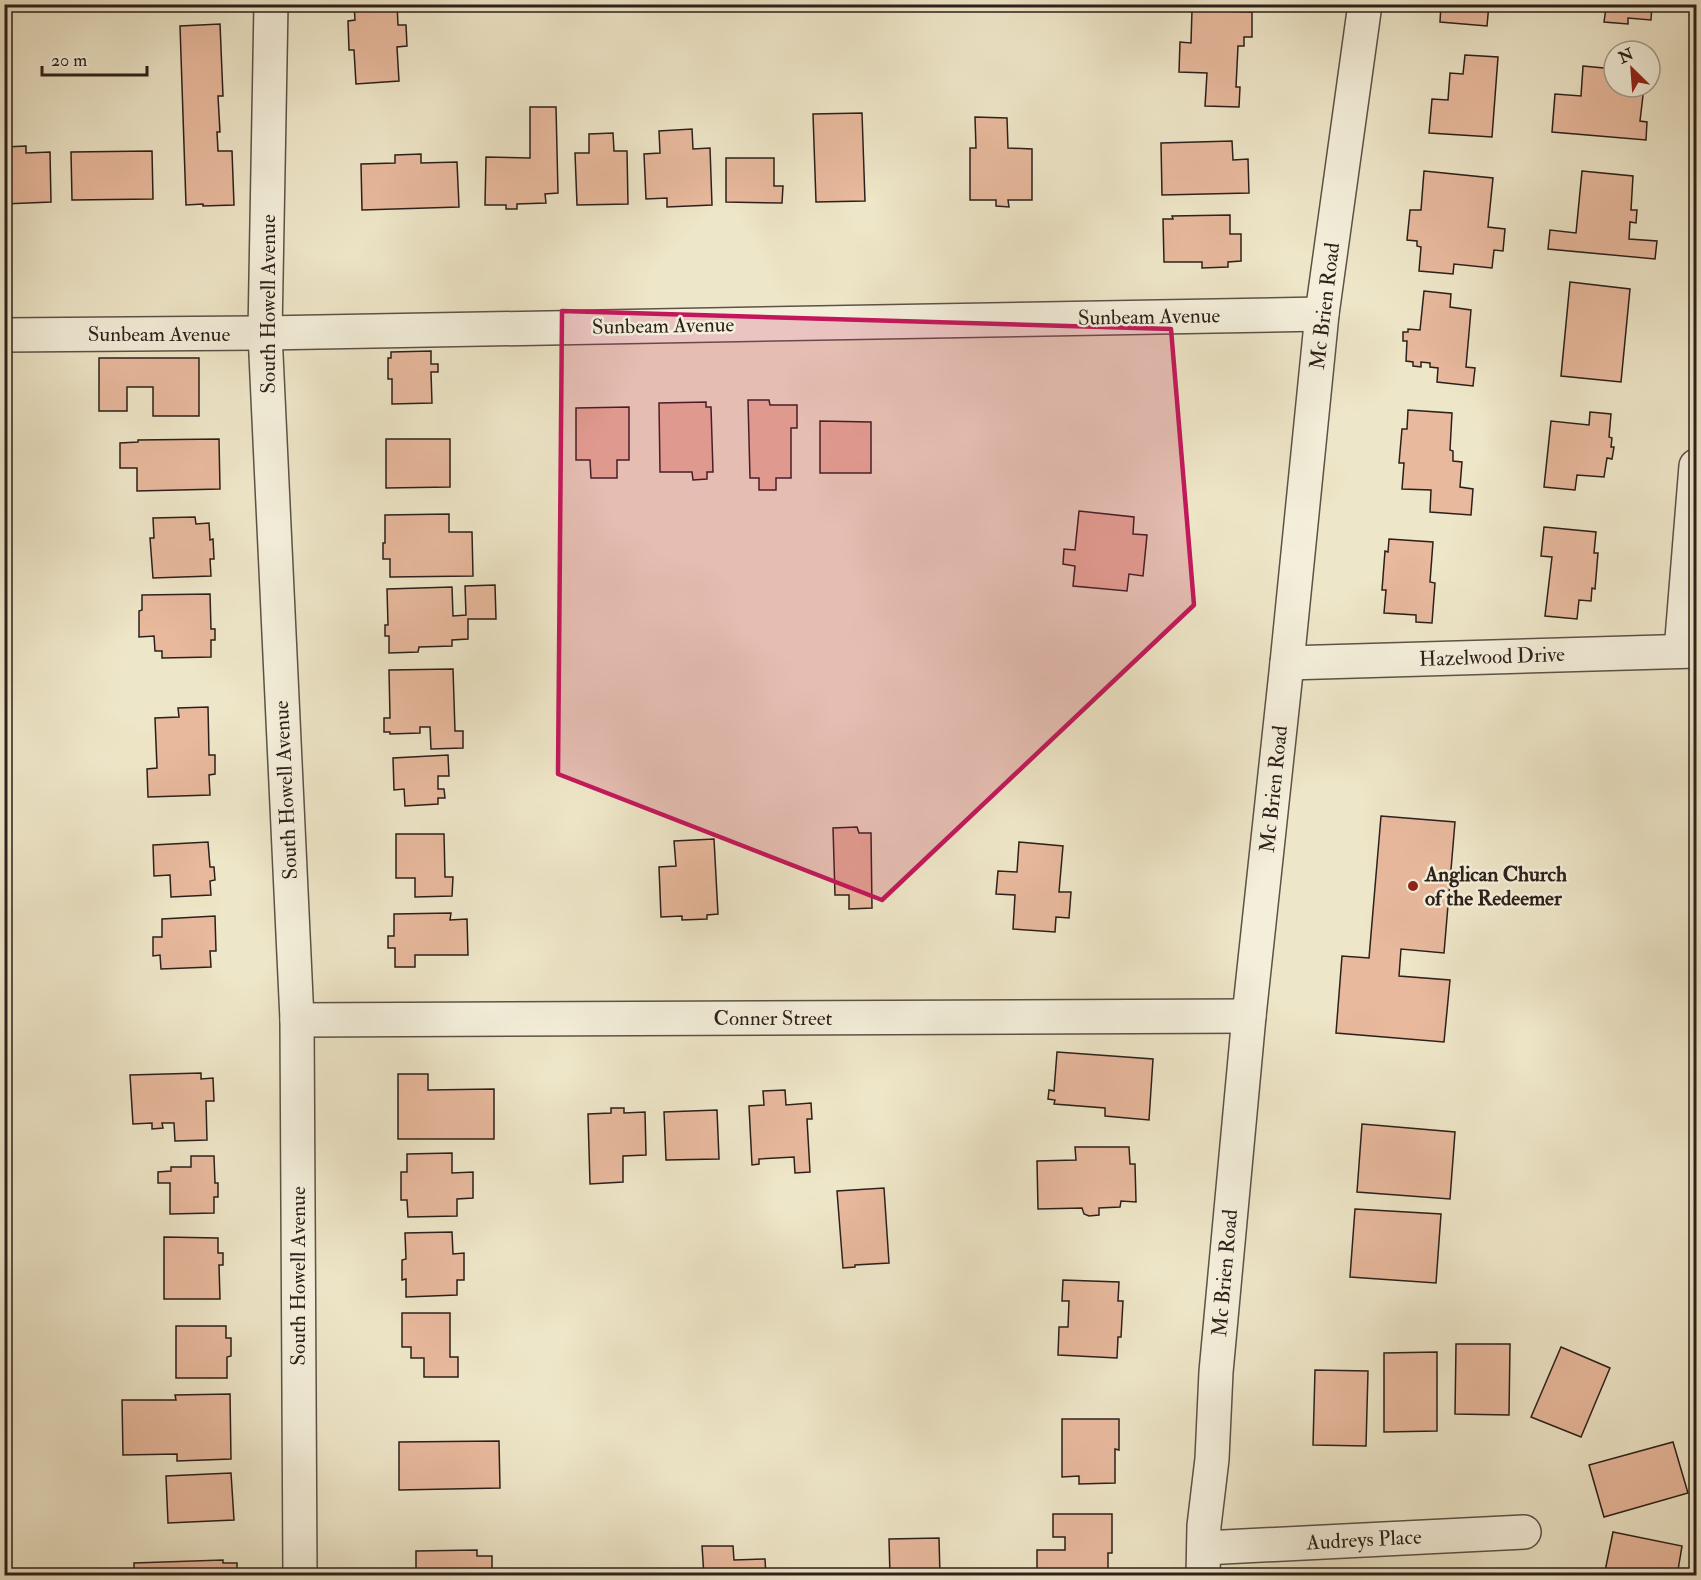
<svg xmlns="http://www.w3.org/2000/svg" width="1701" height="1580" font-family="'IM FELL Double Pica',serif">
<rect width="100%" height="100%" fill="#eee6c8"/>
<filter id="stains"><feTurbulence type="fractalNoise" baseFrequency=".00333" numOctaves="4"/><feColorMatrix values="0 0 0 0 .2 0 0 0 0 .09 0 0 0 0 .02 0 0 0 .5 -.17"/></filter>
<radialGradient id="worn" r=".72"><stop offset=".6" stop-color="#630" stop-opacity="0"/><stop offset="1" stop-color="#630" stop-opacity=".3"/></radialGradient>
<g fill="#e8b99d" stroke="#2c201b" stroke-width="1.5">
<path d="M 354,4 L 397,4 L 398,25 L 406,25 L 407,46 L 397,47 L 399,81 L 356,84 L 354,50 L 349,50 L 348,21 L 355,20 Z"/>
<path d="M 1441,4 L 1489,4 L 1487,26 L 1440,22 Z"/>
<path d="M 1597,4 L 1652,4 L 1651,20 L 1628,18 L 1628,24 L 1604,22 L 1606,8 L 1597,7 Z"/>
<path d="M 1192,10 L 1252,12 L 1252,37 L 1244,37 L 1244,46 L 1238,46 L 1236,87 L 1240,87 L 1239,107 L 1205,106 L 1207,73 L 1179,72 L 1180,42 L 1191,43 Z"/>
<path d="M 220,24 L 223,96 L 218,96 L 220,132 L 217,132 L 218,151 L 232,151 L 234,205 L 203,206 L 203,204 L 186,205 L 180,26 Z"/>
<path d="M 1465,55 L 1498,57 L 1492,137 L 1429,133 L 1432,99 L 1448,100 L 1450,73 L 1463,74 Z"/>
<path d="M 1583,66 L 1614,69 L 1614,87 L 1644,87 L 1640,121 L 1647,122 L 1646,140 L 1552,132 L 1555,94 L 1581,96 Z"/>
<path d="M 530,107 L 556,107 L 558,193 L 545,194 L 546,203 L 517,204 L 517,209 L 506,209 L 506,205 L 485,205 L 486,157 L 530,158 Z"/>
<path d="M 862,113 L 865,201 L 816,202 L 813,114 Z"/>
<path d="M 975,117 L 1007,118 L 1008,148 L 1032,149 L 1032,200 L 1008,200 L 1009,207 L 996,206 L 996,200 L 970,200 L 970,148 L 976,148 Z"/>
<path d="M 692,129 L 693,149 L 710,148 L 712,205 L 667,207 L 667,198 L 646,199 L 644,154 L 660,153 L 659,131 Z"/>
<path d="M 613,133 L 614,151 L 627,151 L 628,204 L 577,205 L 575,153 L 589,153 L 589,134 Z"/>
<path d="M 1232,141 L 1233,160 L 1248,159 L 1249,193 L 1162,195 L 1161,143 Z"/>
<path d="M 26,146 L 26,153 L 50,152 L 51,202 L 4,204 L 4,147 Z"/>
<path d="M 152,151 L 153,199 L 72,200 L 71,152 Z"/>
<path d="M 421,154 L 421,163 L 457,162 L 459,207 L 362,210 L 361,164 L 395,163 L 395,155 Z"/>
<path d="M 726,158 L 774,158 L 774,186 L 783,186 L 782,203 L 726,202 Z"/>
<path d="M 1424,171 L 1493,178 L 1488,227 L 1505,229 L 1503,251 L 1494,250 L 1492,268 L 1454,264 L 1453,274 L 1419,271 L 1421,247 L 1417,246 L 1417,241 L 1407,240 L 1410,210 L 1421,210 Z"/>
<path d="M 1582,171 L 1633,176 L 1631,210 L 1637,210 L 1636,223 L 1630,222 L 1629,239 L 1657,241 L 1655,259 L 1548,249 L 1550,230 L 1576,233 Z"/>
<path d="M 1230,215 L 1230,234 L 1241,234 L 1241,261 L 1228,262 L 1228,267 L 1202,268 L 1202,262 L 1164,262 L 1163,219 L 1173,219 L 1172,216 Z"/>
<path d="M 1570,282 L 1630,289 L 1621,382 L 1561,376 Z"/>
<path d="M 1424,291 L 1451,294 L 1450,307 L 1471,310 L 1466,367 L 1475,368 L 1473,386 L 1437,382 L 1438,368 L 1430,367 L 1430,363 L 1421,362 L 1421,367 L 1413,366 L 1413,362 L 1406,361 L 1407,341 L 1403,341 L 1403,332 L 1408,332 L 1408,329 L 1420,330 Z"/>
<path d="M 431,351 L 431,364 L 438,364 L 438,372 L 431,372 L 432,403 L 392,404 L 392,379 L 388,379 L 388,358 L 391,358 L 391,352 Z"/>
<path d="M 99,358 L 199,358 L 199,416 L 153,416 L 153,387 L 127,387 L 127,411 L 99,411 Z"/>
<path d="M 748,400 L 769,400 L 770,405 L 797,405 L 797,428 L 791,428 L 791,478 L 776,478 L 776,490 L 759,490 L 759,478 L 750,478 Z"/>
<path d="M 706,402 L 706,407 L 711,407 L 713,472 L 707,472 L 707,479 L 693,480 L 692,472 L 660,472 L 659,403 Z"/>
<path d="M 629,407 L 629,460 L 617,460 L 617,478 L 591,478 L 590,460 L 576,460 L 576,408 Z"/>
<path d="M 1408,410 L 1452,413 L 1450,450 L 1453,451 L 1453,461 L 1462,462 L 1460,487 L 1473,489 L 1471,515 L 1430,512 L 1431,490 L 1402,489 L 1404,463 L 1399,463 L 1402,429 L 1407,429 Z"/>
<path d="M 1590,412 L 1611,414 L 1609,437 L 1612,438 L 1611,447 L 1614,447 L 1612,459 L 1607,458 L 1604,477 L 1577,475 L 1575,490 L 1544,487 L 1551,421 L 1589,425 Z"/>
<path d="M 820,421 L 871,422 L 871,473 L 820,473 Z"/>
<path d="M 219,439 L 220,489 L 137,491 L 137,468 L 120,468 L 120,443 L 138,442 L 138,440 Z"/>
<path d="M 386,439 L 450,439 L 450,487 L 386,488 Z"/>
<path d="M 1079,511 L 1134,517 L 1133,534 L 1147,535 L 1143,576 L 1129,574 L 1127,591 L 1073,586 L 1075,566 L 1063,564 L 1064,549 L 1075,550 Z"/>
<path d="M 449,514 L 449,532 L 472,532 L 473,576 L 390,577 L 390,559 L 383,559 L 383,543 L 385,543 L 385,515 Z"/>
<path d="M 195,517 L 196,524 L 209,523 L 210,540 L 213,539 L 214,559 L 210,559 L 211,576 L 153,578 L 150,538 L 154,538 L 153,518 Z"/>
<path d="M 1544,527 L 1596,532 L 1594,553 L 1598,553 L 1595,589 L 1592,588 L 1591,601 L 1579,600 L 1577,619 L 1545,616 L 1552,557 L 1541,556 Z"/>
<path d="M 1389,539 L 1433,542 L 1430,582 L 1435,583 L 1432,623 L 1416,622 L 1416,615 L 1384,613 L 1386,590 L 1382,590 L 1385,551 L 1388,552 Z"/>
<path d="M 495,585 L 496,619 L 468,619 L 468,639 L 452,640 L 452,646 L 419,647 L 418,652 L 389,653 L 389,636 L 385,636 L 385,625 L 388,625 L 387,589 L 452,587 L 453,616 L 466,615 L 465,586 Z"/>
<path d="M 210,594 L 211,629 L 215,629 L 215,640 L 211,640 L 211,657 L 162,658 L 162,651 L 155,651 L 154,636 L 139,637 L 139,611 L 142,610 L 142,595 Z"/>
<path d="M 453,669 L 455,731 L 463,731 L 463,748 L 431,749 L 430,727 L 420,727 L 420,733 L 390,734 L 390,732 L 384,732 L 384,718 L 390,718 L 389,670 Z"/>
<path d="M 208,707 L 209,755 L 215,755 L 215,774 L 209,775 L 210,795 L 148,797 L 147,769 L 157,768 L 155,718 L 179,717 L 178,708 Z"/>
<path d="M 448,755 L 449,776 L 438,776 L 438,789 L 444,789 L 445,798 L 438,798 L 438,804 L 405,806 L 404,789 L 394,790 L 393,758 Z"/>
<path d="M 1381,816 L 1455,822 L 1444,953 L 1401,949 L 1399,976 L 1450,980 L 1444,1042 L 1336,1033 L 1342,956 L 1369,958 Z"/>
<path d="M 857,827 L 859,833 L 871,833 L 872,908 L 849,909 L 849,895 L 835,895 L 833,828 Z"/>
<path d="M 396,834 L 444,834 L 445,877 L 453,877 L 452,896 L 415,897 L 415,878 L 396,878 Z"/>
<path d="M 714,839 L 718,914 L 707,915 L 707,919 L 682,920 L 682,916 L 661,917 L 659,867 L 676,866 L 674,841 Z"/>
<path d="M 208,842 L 210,867 L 214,867 L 215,880 L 210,881 L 211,895 L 171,897 L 170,875 L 154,876 L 153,845 Z"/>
<path d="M 1019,842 L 1063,846 L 1059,892 L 1071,892 L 1069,918 L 1056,917 L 1055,932 L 1013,929 L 1015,895 L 996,894 L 998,871 L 1017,872 Z"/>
<path d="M 451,913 L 450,920 L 467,919 L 468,955 L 415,955 L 415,967 L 395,967 L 395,948 L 388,948 L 388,936 L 394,936 L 394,914 Z"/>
<path d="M 215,916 L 216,951 L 210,951 L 211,967 L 161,969 L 160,955 L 153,956 L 153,937 L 162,937 L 162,919 Z"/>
<path d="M 1057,1052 L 1153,1059 L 1149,1120 L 1105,1116 L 1105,1108 L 1054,1104 L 1055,1100 L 1048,1099 L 1049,1090 L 1054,1091 Z"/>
<path d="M 201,1073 L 201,1079 L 213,1078 L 214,1101 L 206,1101 L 207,1140 L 175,1141 L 174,1123 L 162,1123 L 163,1128 L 152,1129 L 152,1123 L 133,1124 L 130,1075 Z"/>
<path d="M 398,1074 L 428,1074 L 428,1090 L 494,1089 L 494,1139 L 398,1139 Z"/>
<path d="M 785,1090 L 786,1105 L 811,1103 L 812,1119 L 807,1119 L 810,1172 L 795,1173 L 794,1157 L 759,1159 L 759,1164 L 752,1165 L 749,1106 L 764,1105 L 763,1091 Z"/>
<path d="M 611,1108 L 624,1108 L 624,1113 L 645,1112 L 646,1155 L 623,1156 L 623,1182 L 590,1184 L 588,1114 L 611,1113 Z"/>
<path d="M 717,1110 L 719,1159 L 666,1160 L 664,1112 Z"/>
<path d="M 1362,1124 L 1455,1132 L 1450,1199 L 1357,1192 Z"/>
<path d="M 1075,1147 L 1129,1147 L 1130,1164 L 1135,1164 L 1136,1202 L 1121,1201 L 1120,1207 L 1099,1208 L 1099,1215 L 1089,1216 L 1084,1214 L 1082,1208 L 1038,1209 L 1037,1161 L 1076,1160 Z"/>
<path d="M 452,1153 L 452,1173 L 473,1172 L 473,1198 L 457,1199 L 457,1216 L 408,1217 L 407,1200 L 401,1200 L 401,1172 L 407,1172 L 407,1154 Z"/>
<path d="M 191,1156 L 214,1156 L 215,1183 L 218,1183 L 218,1197 L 214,1197 L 214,1213 L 170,1214 L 170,1183 L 158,1183 L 158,1172 L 171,1171 L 171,1167 L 191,1167 Z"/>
<path d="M 884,1188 L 889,1263 L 855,1265 L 855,1267 L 843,1268 L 837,1191 Z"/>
<path d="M 1355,1209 L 1441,1214 L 1436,1283 L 1350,1277 Z"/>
<path d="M 452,1232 L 453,1254 L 464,1253 L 464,1280 L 457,1280 L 457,1295 L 406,1297 L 406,1279 L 402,1280 L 402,1260 L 406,1259 L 405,1233 Z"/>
<path d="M 164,1237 L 218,1238 L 218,1253 L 223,1253 L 223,1265 L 219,1265 L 220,1299 L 164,1299 Z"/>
<path d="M 1063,1280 L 1119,1282 L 1118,1301 L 1123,1301 L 1121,1337 L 1118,1337 L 1117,1358 L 1058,1355 L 1059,1327 L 1068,1327 L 1069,1301 L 1062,1301 Z"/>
<path d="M 402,1313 L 450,1313 L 450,1357 L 458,1357 L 458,1377 L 424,1377 L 424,1358 L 411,1358 L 411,1347 L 402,1347 Z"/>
<path d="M 176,1326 L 226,1326 L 226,1338 L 231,1338 L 231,1356 L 227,1357 L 227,1378 L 176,1378 Z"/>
<path d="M 1456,1344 L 1510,1344 L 1509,1415 L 1455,1414 Z"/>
<path d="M 1561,1347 L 1610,1368 L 1581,1437 L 1531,1417 Z"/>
<path d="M 1437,1352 L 1437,1431 L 1384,1432 L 1384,1353 Z"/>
<path d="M 1315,1370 L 1368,1371 L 1366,1446 L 1313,1445 Z"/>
<path d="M 230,1394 L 231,1459 L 177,1461 L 177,1454 L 123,1455 L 122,1400 L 176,1400 L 175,1395 Z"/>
<path d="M 1062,1419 L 1119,1419 L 1119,1450 L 1115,1449 L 1115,1483 L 1079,1484 L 1079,1476 L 1062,1477 Z"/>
<path d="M 499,1441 L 500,1488 L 399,1490 L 399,1442 Z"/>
<path d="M 1673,1442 L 1688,1493 L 1604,1517 L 1589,1465 Z"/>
<path d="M 231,1473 L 234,1520 L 168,1523 L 166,1476 Z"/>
<path d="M 1053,1514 L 1112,1514 L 1112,1553 L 1108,1553 L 1108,1576 L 1037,1576 L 1037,1550 L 1065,1550 L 1065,1537 L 1053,1537 Z"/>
<path d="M 1613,1532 L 1682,1546 L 1677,1576 L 1604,1576 Z"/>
<path d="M 939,1538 L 940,1576 L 890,1576 L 889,1539 Z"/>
<path d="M 702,1546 L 733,1546 L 734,1560 L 765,1559 L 766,1576 L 704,1576 Z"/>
<path d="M 477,1550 L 477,1556 L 492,1556 L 492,1576 L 403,1576 L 403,1573 L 416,1572 L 416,1551 Z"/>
<path d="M 223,1560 L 223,1563 L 237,1563 L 237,1576 L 134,1576 L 134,1563 Z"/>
</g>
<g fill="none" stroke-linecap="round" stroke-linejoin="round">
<g stroke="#5c5246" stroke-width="36">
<g id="minor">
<path d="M 271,4 L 265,333 L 297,1020 L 300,1576"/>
<path d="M 4,335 L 265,333 L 1322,314"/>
<path d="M 1681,651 L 1696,466"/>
<path d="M 1287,663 L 1696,651"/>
<path d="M 297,1020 L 1249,1016"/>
<path d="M 1204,1548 L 1524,1532"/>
</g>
</g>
<g stroke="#5c5246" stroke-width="36">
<path id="tertiary" d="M 1203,1576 L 1204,1526 L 1212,1459 L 1216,1372 L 1249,1016 L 1287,663 L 1322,314 L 1365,4"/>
</g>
<use href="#minor" stroke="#f4efdb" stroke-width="33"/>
<use href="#tertiary" stroke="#f4efdb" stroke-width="33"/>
</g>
<path fill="#c2185b" fill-opacity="0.2" stroke="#c2185b" stroke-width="4.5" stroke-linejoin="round" d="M 562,311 L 1171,329 L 1194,605 L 882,900 L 558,774 Z"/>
<circle fill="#8f2418" stroke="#f4efdb" stroke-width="2" cx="1413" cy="886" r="6"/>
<g text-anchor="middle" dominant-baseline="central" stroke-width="5" stroke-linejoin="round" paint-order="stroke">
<g font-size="21" fill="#2c201b" stroke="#f4efdb">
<text transform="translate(268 304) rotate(-90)">South Howell Avenue</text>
<text transform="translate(1325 306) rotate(-83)">Mc Brien Road</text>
<text transform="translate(1149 317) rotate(-1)">Sunbeam Avenue</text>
<text transform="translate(663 326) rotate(-1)">Sunbeam Avenue</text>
<text x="159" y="334">Sunbeam Avenue</text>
<text transform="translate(1492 657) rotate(-2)">Hazelwood Drive</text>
<text transform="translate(1274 789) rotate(-84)">Mc Brien Road</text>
<text transform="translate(286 790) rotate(-93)">South Howell Avenue</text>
<text x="773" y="1018">Conner Street</text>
<text transform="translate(1225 1273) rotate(-85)">Mc Brien Road</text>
<text transform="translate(298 1276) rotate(-90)">South Howell Avenue</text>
<text transform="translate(1364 1540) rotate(-3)">Audreys Place</text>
</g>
<g font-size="21" font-weight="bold" fill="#2c201b" stroke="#f4efdb" text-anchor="start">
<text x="1425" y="874">Anglican Church<tspan x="1425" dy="24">of the Redeemer</tspan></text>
</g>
</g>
<rect width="1701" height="1580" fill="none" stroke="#eee6c8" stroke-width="24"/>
<rect x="6" y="6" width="1689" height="1568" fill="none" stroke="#2c201b" stroke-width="3"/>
<rect x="12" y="12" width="1677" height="1556" fill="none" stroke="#2c201b" stroke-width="1.5"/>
<g transform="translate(1632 69) rotate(335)"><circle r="28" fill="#f4efdb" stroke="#a49c8e" stroke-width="1.5"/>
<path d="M0-4.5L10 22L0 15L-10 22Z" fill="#8f2418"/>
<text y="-9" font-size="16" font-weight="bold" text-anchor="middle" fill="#2c201b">N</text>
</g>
<path d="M42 66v9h105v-9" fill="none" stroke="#2c201b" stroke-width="3"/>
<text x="51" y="66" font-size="18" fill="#2c201b" stroke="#f4efdb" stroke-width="4.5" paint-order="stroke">20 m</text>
<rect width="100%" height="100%" filter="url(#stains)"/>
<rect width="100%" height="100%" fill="url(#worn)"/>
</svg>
